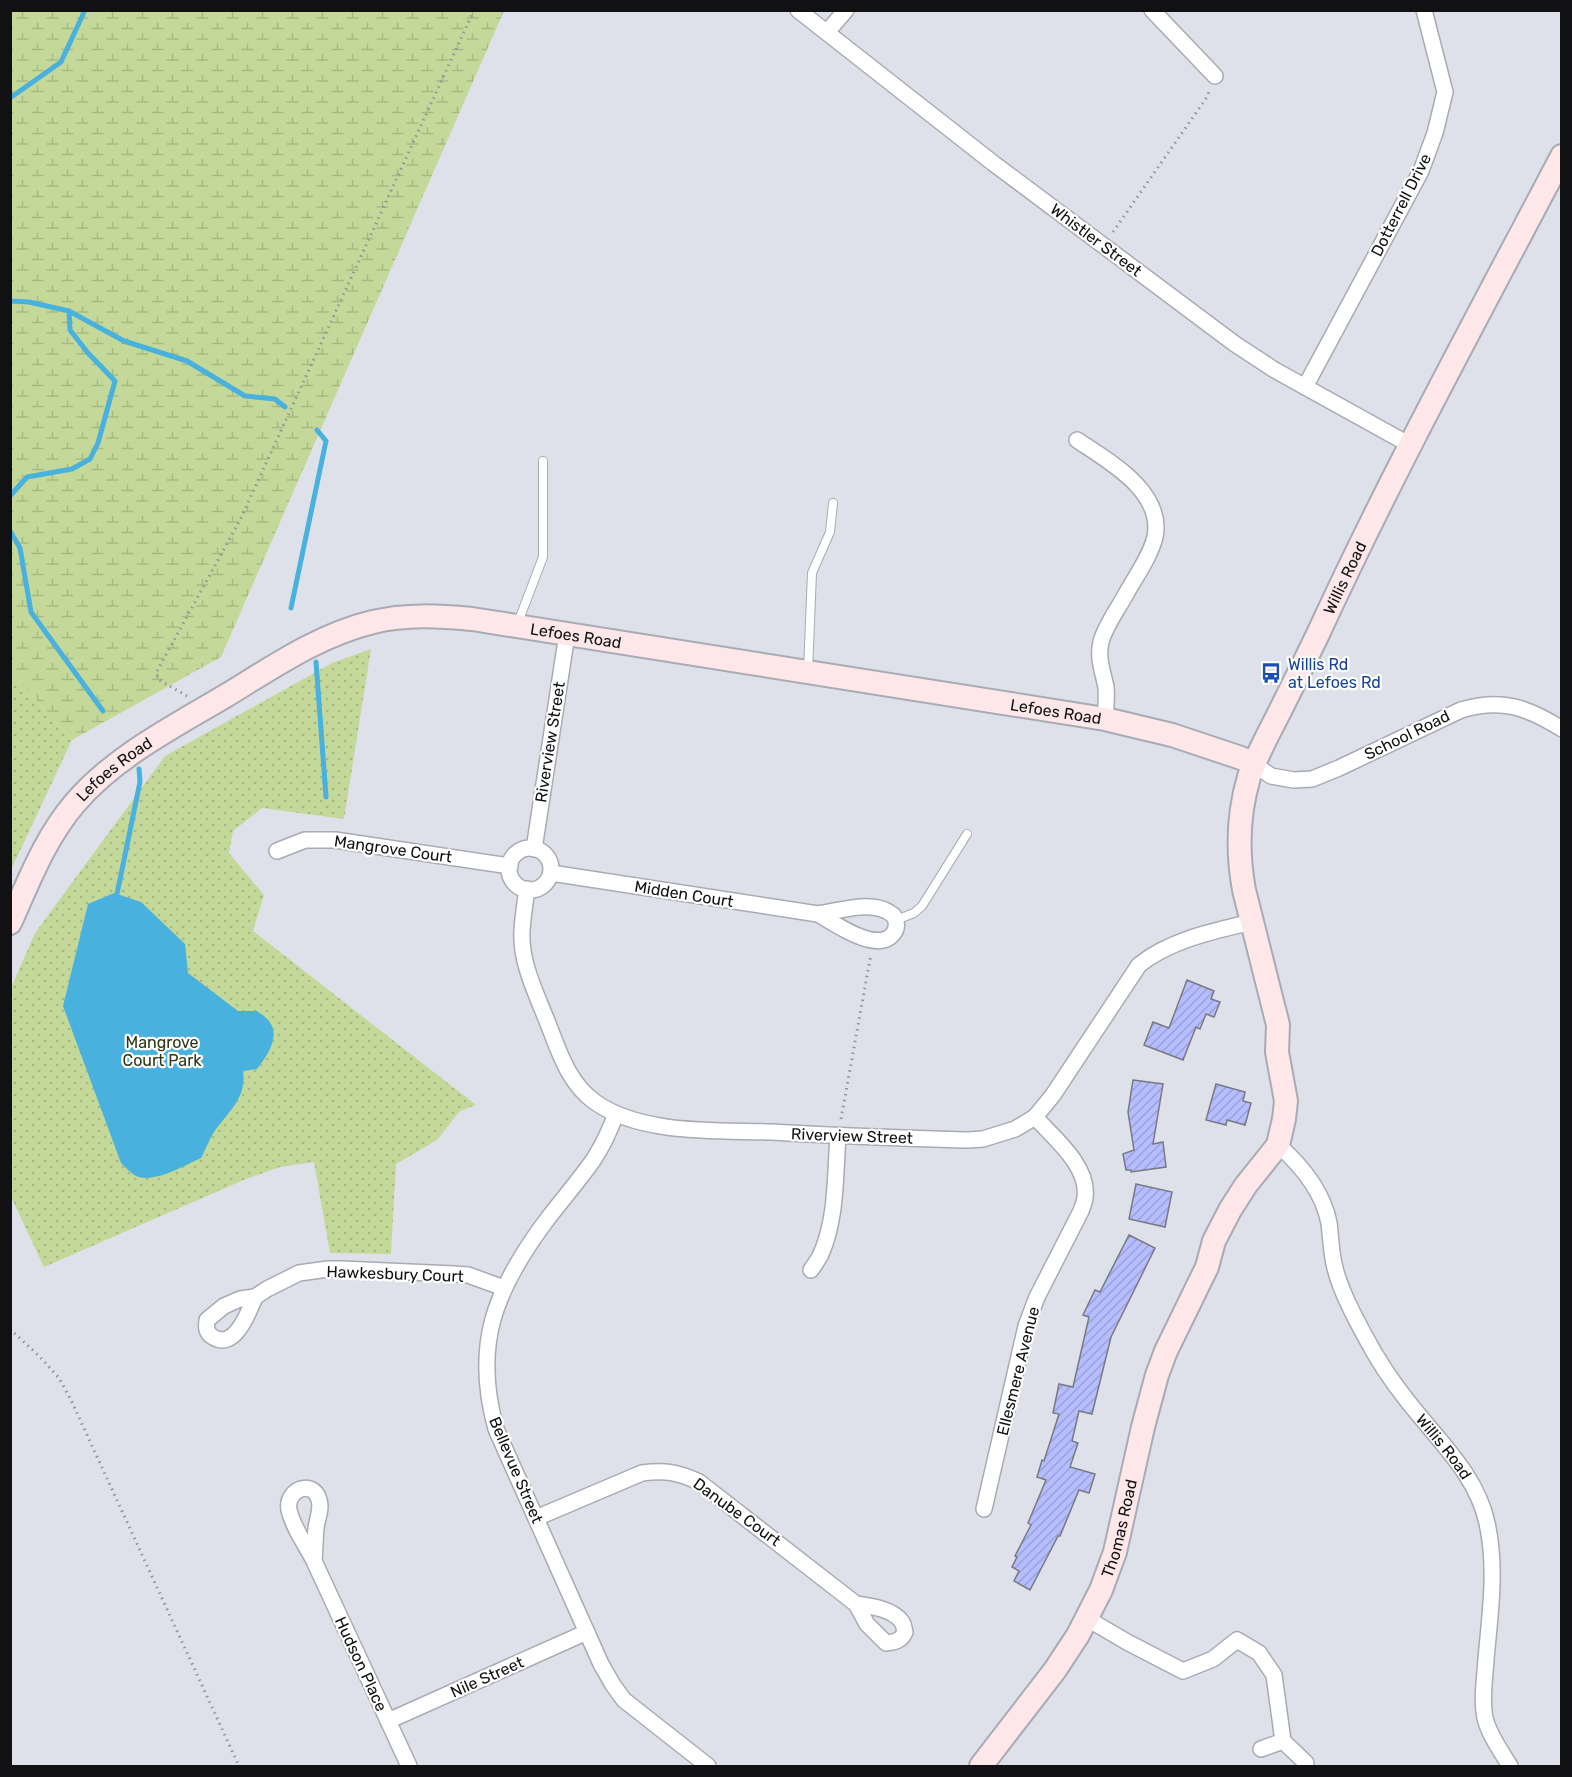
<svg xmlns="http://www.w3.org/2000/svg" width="1572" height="1777" font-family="Rubik,sans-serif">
<defs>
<pattern id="wetland-marsh" width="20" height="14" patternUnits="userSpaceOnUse" patternTransform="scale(1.5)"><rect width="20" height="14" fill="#c4d999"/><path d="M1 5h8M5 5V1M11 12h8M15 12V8" fill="none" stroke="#a7b983"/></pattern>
<pattern id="park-dots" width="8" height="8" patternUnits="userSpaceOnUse" patternTransform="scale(1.5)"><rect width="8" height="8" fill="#c4d999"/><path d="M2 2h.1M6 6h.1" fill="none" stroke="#a7b983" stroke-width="1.8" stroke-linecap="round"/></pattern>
<pattern id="building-hatch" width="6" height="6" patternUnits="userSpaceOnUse" patternTransform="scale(1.5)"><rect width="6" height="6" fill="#b6bdfe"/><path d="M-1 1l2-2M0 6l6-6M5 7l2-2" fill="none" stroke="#9ba1d9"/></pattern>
</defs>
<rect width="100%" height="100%" fill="#dfe1ea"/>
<path fill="url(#wetland-marsh)" d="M 10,11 L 504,11 L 221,657 L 72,740 L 11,672 Z"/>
<g fill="url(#park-dots)">
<path d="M 371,649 L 344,819 L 262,808 L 233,831 L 229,853 L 264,895 L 253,931 L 476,1105 L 460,1111 L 437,1140 L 396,1164 L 391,1254 L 330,1253 L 314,1162 L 280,1167 L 246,1179 L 44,1267 L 11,1197 L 11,988 L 35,933 L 165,756 L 332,663 Z"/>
<path d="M 11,672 L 72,740 L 11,870 Z"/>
</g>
<path fill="#48b1de" d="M 114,893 L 141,902 L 185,944 L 188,973 L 238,1011 L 257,1011 C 261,1014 266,1017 269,1021 C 281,1036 267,1056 257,1069 L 243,1071 C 247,1096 230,1111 216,1129 C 210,1137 206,1149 201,1158 C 185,1165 154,1184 136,1176 C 131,1173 125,1167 121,1163 L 63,1006 L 88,904 Z"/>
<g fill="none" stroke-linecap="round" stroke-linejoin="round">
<g stroke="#48b1de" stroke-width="5">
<path d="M 10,98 L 61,62 L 85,10"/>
<path d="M 10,301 L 29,302 L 69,311 L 70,330 L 88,353 L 115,381 L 98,443 L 90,459 L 72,469 L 27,477 L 10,496"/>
<path d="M 69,311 L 124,341 L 187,361 L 245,396 L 275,399 L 285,407"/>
<path d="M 10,531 L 20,548 L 31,612 L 103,711"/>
<path d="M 291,608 L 326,441 L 317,430"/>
<path d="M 316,662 L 326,797"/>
<path d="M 117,894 L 140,782 L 139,769"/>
</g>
</g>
<g fill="url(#building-hatch)" stroke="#787981" stroke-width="1.5">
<path d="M 1187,980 L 1214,991 L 1211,999 L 1220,1002 L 1214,1017 L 1206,1014 L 1200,1029 L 1196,1027 L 1183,1060 L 1144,1045 L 1153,1022 L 1169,1028 Z"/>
<path d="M 1133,1080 L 1163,1084 L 1153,1144 L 1163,1142 L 1166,1167 L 1131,1172 L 1131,1170 L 1126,1170 L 1123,1154 L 1134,1150 L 1128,1112 Z"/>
<path d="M 1216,1084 L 1245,1092 L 1243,1101 L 1251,1103 L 1245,1125 L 1227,1120 L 1226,1125 L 1206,1120 Z"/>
<path d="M 1136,1184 L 1172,1192 L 1165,1227 L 1129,1219 Z"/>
<path d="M 1129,1235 L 1155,1248 L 1111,1337 L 1092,1414 L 1079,1411 L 1072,1441 L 1078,1443 L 1070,1467 L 1095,1474 L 1089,1493 L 1079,1490 L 1060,1536 L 1058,1536 L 1030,1590 L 1014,1581 L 1019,1571 L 1012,1567 L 1017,1557 L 1015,1556 L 1031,1525 L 1028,1523 L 1046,1480 L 1037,1477 L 1042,1460 L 1044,1461 L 1059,1414 L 1053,1413 L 1059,1384 L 1073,1387 L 1089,1317 L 1083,1315 L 1095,1290 L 1100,1292 Z"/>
</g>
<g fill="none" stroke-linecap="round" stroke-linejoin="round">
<g stroke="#a9abb4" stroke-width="10">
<g id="lane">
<path d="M 517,625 L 543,557 L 543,461"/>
<path d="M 808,671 L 812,573 L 830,532 L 833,503"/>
<path d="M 896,920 L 914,913 L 922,906 L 967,834"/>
</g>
</g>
<g stroke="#a9abb4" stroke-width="18">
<g id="street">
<path d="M 798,10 L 993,163 L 1235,344 L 1273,369 L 1410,445"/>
<path d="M 1152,10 L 1215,76"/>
<path d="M 827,32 L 846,10"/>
<path d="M 1305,387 L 1421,171 L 1435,133 L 1445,92 L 1424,10"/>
<path d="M 1077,440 C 1108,461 1164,491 1155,537 C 1150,557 1136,576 1126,594 C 1118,609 1105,626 1101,642 C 1097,658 1103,672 1106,687 C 1107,698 1106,708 1105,719"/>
<path d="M 1254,764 L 1271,776 L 1294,780 L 1312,779 L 1339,768 L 1461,710 C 1501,698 1527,707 1562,729"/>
<circle cx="530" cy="869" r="21"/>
<path d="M 534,849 L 567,634"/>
<path d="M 277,851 L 305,840 L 335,840 L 510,866"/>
<path d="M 551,873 L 818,914 C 840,911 875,898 894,916 C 897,922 898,928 893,934 C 877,954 834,923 818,914"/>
<path d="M 527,889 C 525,903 523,916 522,930 C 520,962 536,993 547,1021 C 559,1051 568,1083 595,1102 C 641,1135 718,1130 772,1132 C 837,1136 903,1138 968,1140 L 983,1139 L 1015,1129 L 1035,1117 L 1053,1095 L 1139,965 C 1170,940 1214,931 1252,922"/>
<path d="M 616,1114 C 610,1130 603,1145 594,1159 C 578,1182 560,1202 543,1225 C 494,1292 473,1346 496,1429 L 601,1664 L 613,1685 L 624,1700 L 708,1766"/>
<path id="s1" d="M 1278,1145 C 1301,1165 1323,1192 1329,1223 C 1331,1238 1331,1254 1335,1268 C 1341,1294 1362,1331 1375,1354 C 1389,1378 1406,1400 1423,1420 C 1450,1452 1478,1482 1487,1523 C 1497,1568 1490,1614 1486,1659 C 1485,1678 1481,1699 1485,1718 C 1489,1735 1501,1751 1510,1766"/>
<path d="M 811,1270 C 814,1265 819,1259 821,1254 C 837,1218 835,1174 838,1136"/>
<path d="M 255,1297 C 249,1311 235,1351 213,1337 C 206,1333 206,1327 207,1320 L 224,1306 L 240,1299 L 255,1297 L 267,1289 L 299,1273 L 328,1269 L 342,1269 L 454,1274 L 468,1275 L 504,1288"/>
<path d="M 984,1509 L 1026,1326 L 1037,1297 L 1081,1211 C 1082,1207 1085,1202 1085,1197 C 1089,1166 1054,1138 1035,1117"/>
<path d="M 536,1518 L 642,1473 C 665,1470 678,1472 699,1482 L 856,1604 L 867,1624 L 886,1643 C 895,1642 901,1641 905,1632 C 904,1629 904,1625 902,1622 C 893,1609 871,1606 856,1604"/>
<path d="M 314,1561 C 315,1550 315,1539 316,1528 C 317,1519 322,1509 319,1500 C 313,1478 285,1490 289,1510 C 293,1528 306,1545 314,1561 L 409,1766"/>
<path d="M 1086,1618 L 1127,1642 L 1183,1671 L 1213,1659 L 1237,1640 L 1259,1653 L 1274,1675 L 1283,1741 L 1261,1749"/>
<path d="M 388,1721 L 587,1632"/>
<path d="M 1283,1741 L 1306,1763"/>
</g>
</g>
<g stroke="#a9abb4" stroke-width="26">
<g id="secondary">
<path id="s2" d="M 10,923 C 29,881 45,838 75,803 C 114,757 175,726 227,695 C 273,667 319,635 373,622 C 406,614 439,616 472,619 L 1105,719 L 1172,735 L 1241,758 L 1254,764"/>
<path id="s3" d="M 981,1766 L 1055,1670 L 1078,1635 L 1101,1590 L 1115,1552 L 1143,1427 L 1157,1375 L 1166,1351 L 1207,1267 L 1214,1241 L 1230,1210 L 1246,1185 L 1278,1145 L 1284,1119 L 1286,1101 L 1277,1052 L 1278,1025 L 1244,890 C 1237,852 1238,814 1249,777 C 1256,757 1266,738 1276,719 C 1290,691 1304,663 1318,634 C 1393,471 1479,314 1562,156"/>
</g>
</g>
<g stroke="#93949b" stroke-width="3" stroke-dasharray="1.5 4.5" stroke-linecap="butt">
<path d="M 1113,232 L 1207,97 L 1210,89"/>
<path d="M 187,696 L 159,680 L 156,673 L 240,520 L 474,10"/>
<path d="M 841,1119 L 871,954"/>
<path d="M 10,1329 L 40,1357 L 59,1378 L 71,1400 L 239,1766"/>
</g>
<use href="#lane" stroke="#fff" stroke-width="8"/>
<use href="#street" stroke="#fff" stroke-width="15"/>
<use href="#secondary" stroke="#fde7e8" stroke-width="22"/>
</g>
<defs>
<g id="bus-bare" transform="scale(1.62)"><path d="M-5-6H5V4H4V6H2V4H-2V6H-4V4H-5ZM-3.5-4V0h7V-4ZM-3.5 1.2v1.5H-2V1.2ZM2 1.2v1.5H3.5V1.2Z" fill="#1a4fb4" stroke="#fff" stroke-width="2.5" paint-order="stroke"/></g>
</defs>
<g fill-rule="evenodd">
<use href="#bus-bare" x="1271" y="673"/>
</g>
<g text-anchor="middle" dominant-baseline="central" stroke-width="4.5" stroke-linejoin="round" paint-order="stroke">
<g font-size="16" fill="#111114" stroke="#fff">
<text transform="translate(1401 205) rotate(-63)">Dotterrell Drive</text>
<text transform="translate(1096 240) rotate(37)">Whistler Street</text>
<text stroke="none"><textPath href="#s3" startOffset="1294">Willis Road</textPath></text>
<text stroke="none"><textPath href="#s2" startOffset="693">Lefoes Road</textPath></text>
<text stroke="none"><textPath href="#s2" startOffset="1179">Lefoes Road</textPath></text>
<text transform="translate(1407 735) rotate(-26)">School Road</text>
<text transform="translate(550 742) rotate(-81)">Riverview Street</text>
<text stroke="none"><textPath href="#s2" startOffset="189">Lefoes Road</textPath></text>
<text transform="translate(393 849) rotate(8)">Mangrove Court</text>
<text transform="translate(684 894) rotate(9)">Midden Court</text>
<text transform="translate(852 1136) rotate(2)">Riverview Street</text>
<text transform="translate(395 1274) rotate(2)">Hawkesbury Court</text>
<text transform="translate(1018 1371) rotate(-76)">Ellesmere Avenue</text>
<text stroke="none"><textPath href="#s1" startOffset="351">Willis Road</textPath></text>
<text transform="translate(516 1470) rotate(67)">Bellevue Street</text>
<text transform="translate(737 1512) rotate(36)">Danube Court</text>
<text stroke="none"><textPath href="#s3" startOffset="278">Thomas Road</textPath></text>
<text transform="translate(361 1664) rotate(65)">Hudson Place</text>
<text transform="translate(487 1677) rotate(-24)">Nile Street</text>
</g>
<g font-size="16" fill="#164399" stroke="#fff" text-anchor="start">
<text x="1288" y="664">Willis Rd<tspan x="1288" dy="18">at Lefoes Rd</tspan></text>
</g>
<g font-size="16" fill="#2d3713" stroke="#fff">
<text x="162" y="1042">Mangrove<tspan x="162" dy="18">Court Park</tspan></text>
</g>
</g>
<rect width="1572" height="1777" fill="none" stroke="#111114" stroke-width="24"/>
</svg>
